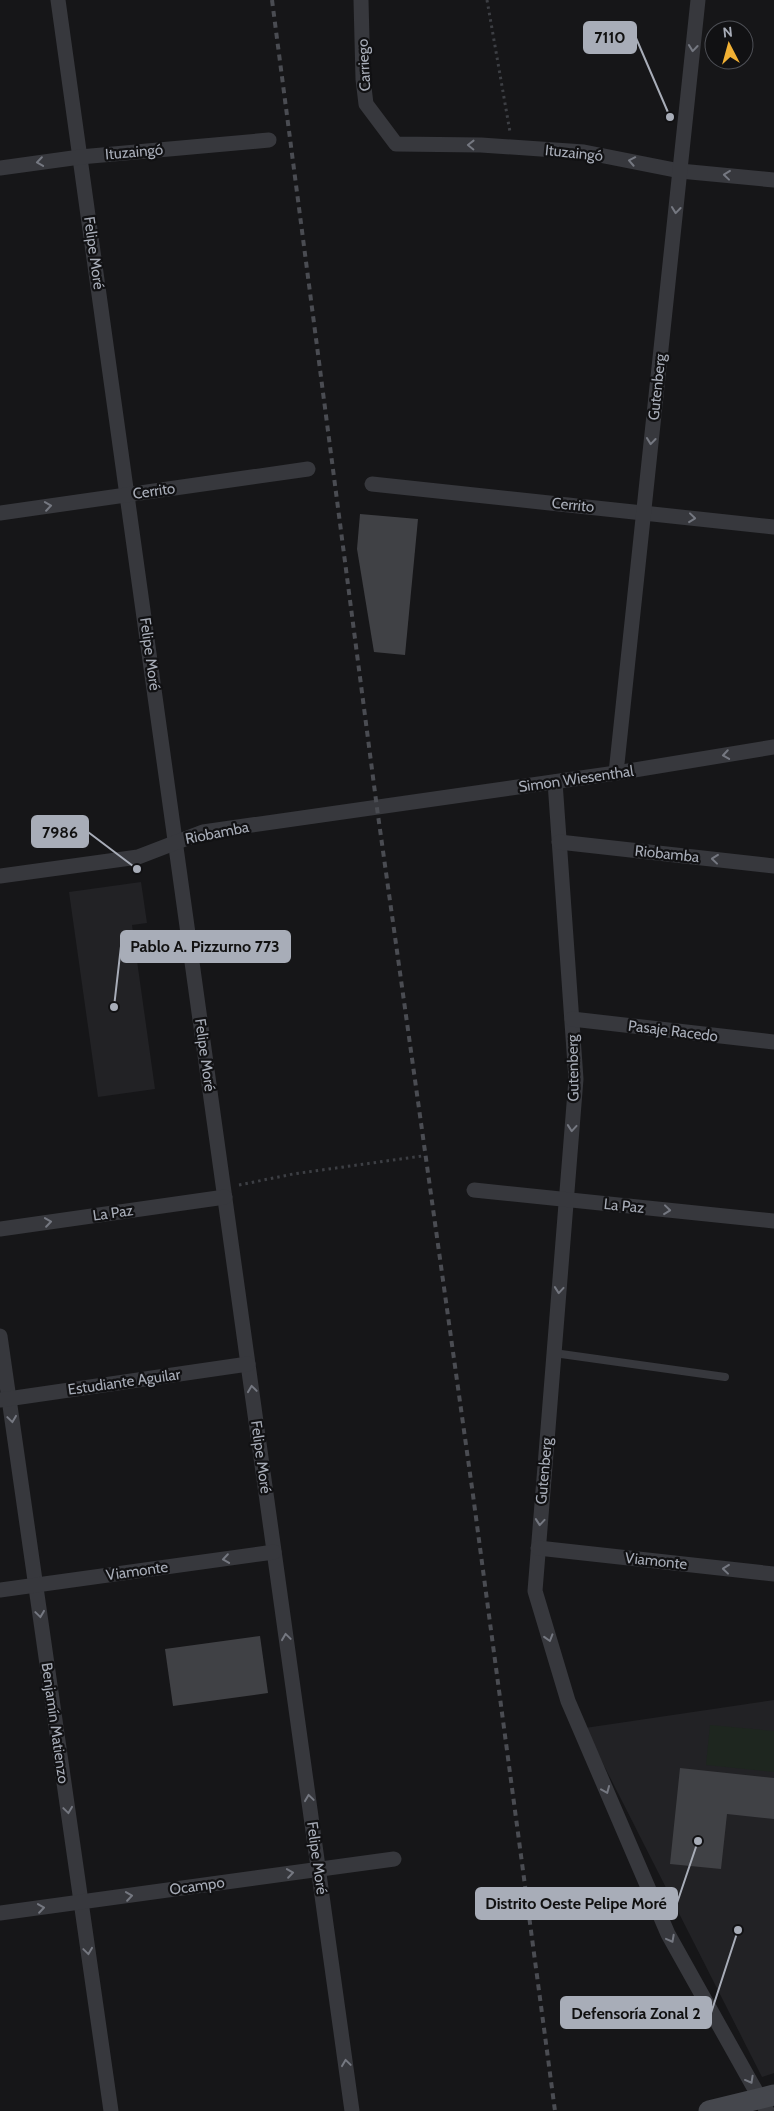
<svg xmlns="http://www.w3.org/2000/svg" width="774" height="2111" font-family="Cabin,sans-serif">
<rect width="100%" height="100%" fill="#161618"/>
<g fill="#222225">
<path d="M 141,882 L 147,923 L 132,925 L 155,1089 L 98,1097 L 69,892 Z"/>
<path d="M 774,1700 L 774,2073 L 762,2077 L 585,1728 Z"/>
</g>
<path fill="#1e261f" d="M 710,1725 L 774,1731 L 774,1772 L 706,1765 Z"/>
<g fill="#404145">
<path d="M 360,514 L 418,519 L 405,655 L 374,652 L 357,549 Z"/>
<path d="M 260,1636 L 268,1693 L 173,1706 L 165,1649 Z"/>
<path d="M 680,1768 L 774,1778 L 774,1819 L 727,1814 L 721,1869 L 670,1864 Z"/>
</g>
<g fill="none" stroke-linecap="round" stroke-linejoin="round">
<g stroke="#3d3f44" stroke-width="3" stroke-dasharray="2.5 4" stroke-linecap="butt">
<path d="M 487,0 L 510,132"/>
<path d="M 239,1185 L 293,1174 L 422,1156"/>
</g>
<path stroke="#37383d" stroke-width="8" d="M 554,1353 L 725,1377"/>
<g stroke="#37383d" stroke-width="15">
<path d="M 58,0 L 352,2111"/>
<path d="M 361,0 L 363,79 L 366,104 L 396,144 L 481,145 L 584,152 L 680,171 L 774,180"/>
<path d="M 0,168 L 80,157 L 269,140"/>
<path d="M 372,484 L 774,527"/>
<path d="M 0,513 L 308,469"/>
<path d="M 616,773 L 698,0"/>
<path d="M 555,782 L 576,1079 L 535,1591 L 568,1701 L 668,1934 L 767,2111"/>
<path d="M 559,842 L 774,866"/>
<path d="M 0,876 L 138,857 L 203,832 L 616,773 L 774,747"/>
<path d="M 572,1019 L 774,1042"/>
<path d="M 474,1190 L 774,1221"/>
<path d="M 0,1229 L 225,1197"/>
<path d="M 0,1336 L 111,2111"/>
<path d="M 0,1400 L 248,1364"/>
<path d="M 538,1548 L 774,1574"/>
<path d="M 0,1590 L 274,1552"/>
<path d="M 0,1913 L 394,1859"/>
</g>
<path stroke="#45474d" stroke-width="21" d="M 709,2111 L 774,2095"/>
<path stroke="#4a4c52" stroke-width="4" stroke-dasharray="6 5" stroke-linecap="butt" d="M 272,0 L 377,808 L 473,1495 L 555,2111"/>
</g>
<defs><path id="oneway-chevron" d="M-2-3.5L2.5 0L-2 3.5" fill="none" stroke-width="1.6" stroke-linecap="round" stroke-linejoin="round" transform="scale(1.25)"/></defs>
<g stroke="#757881">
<use href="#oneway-chevron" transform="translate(693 48) rotate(96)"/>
<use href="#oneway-chevron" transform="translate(471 145) rotate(-179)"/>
<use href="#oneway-chevron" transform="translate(632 161) rotate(-169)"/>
<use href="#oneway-chevron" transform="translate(40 162) rotate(172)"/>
<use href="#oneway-chevron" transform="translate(727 175) rotate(-174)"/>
<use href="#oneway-chevron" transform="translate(676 210) rotate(96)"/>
<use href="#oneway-chevron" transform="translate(651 441) rotate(96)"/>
<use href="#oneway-chevron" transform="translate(48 506) rotate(-8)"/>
<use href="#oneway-chevron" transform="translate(692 518) rotate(6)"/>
<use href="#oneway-chevron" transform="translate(726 755) rotate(171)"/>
<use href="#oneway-chevron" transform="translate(715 859) rotate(-174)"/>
<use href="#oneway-chevron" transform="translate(572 1128) rotate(95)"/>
<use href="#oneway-chevron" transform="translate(667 1210) rotate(6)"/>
<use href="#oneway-chevron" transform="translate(48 1222) rotate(-8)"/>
<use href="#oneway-chevron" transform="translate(559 1290) rotate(95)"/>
<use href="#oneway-chevron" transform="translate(252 1389) rotate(-98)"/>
<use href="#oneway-chevron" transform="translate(12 1419) rotate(82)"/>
<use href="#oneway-chevron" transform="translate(540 1522) rotate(95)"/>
<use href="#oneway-chevron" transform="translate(226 1559) rotate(172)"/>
<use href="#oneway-chevron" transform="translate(726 1569) rotate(-174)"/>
<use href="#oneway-chevron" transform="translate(40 1614) rotate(82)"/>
<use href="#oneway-chevron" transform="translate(286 1637) rotate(-98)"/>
<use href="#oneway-chevron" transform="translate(549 1638) rotate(73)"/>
<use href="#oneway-chevron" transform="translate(606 1790) rotate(67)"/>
<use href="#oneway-chevron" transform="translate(309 1798) rotate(-98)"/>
<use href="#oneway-chevron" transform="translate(68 1810) rotate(82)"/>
<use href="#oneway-chevron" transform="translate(290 1873) rotate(-8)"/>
<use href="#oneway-chevron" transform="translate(129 1896) rotate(-8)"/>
<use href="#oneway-chevron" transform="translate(41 1908) rotate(-8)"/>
<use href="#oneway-chevron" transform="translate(671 1939) rotate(62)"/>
<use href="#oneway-chevron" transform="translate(88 1951) rotate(82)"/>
<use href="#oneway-chevron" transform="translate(346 2063) rotate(-98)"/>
<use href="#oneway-chevron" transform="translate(750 2080) rotate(61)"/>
</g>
<g text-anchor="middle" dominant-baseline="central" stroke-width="4.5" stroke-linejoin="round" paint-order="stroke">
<g font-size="15" fill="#a8adb8" stroke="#111113">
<text transform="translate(364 65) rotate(-93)">Carriego</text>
<text transform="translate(134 152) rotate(-5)">Ituzaingó</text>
<text transform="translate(574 153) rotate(6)">Ituzaingó</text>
<text transform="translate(94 253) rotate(82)">Felipe Moré</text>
<text transform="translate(657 387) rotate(-84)">Gutenberg</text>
<text transform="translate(154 491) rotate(-8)">Cerrito</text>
<text transform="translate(573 505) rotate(6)">Cerrito</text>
<text transform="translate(150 654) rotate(82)">Felipe Moré</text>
<text transform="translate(576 779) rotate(-8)">Simon Wiesenthal</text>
<text transform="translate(217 833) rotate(-11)">Riobamba</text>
<text transform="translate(667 854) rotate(6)">Riobamba</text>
<text transform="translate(673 1031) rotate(7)">Pasaje Racedo</text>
<text transform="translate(205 1055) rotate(82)">Felipe Moré</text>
<text transform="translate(573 1068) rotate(-91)">Gutenberg</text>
<text transform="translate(624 1206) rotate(6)">La Paz</text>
<text transform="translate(113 1213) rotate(-8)">La Paz</text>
<text transform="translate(124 1382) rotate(-8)">Estudiante Aguilar</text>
<text transform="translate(261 1457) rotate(82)">Felipe Moré</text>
<text transform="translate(544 1471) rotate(-85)">Gutenberg</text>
<text transform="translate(656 1561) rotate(6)">Viamonte</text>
<text transform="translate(137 1571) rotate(-8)">Viamonte</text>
<text transform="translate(55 1723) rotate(82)">Benjamín Matienzo</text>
<text transform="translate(317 1858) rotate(82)">Felipe Moré</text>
<text transform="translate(197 1886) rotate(-8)">Ocampo</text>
</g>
</g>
<path fill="none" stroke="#a8adb8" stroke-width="2" d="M670 117L636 38M137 869L88 832M114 1007L121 946M698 1841L677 1903M738 1930L711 2013"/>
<g fill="#a8adb8" stroke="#111113" stroke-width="2">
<circle cx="670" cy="117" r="5"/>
<circle cx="137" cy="869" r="5"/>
<circle cx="114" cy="1007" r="5"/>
<circle cx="698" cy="1841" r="5"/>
<circle cx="738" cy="1930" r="5"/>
</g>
<g fill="#a8adb8" stroke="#a8adb8" stroke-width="2">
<rect x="584" y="22" width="52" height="31" rx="5"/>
<rect x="32" y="816" width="56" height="31" rx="5"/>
<rect x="121" y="931" width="169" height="31" rx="5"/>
<rect x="476" y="1888" width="201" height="31" rx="5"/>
<rect x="561" y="1997" width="150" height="31" rx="5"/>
</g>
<g font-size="16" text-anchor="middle" font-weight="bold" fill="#111">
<text x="610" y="43">7110</text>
<text x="60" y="838">7986</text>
<text x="205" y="952">Pablo A. Pizzurno 773</text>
<text x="576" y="1909">Distrito Oeste Pelipe Moré</text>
<text x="636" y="2019">Defensoría Zonal 2</text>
</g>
<g transform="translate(729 45) rotate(354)"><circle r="24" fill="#111113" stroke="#4d4f55"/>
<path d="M0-4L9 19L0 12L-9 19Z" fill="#f2b134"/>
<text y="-8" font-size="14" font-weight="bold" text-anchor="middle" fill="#a8adb8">N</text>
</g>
</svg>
